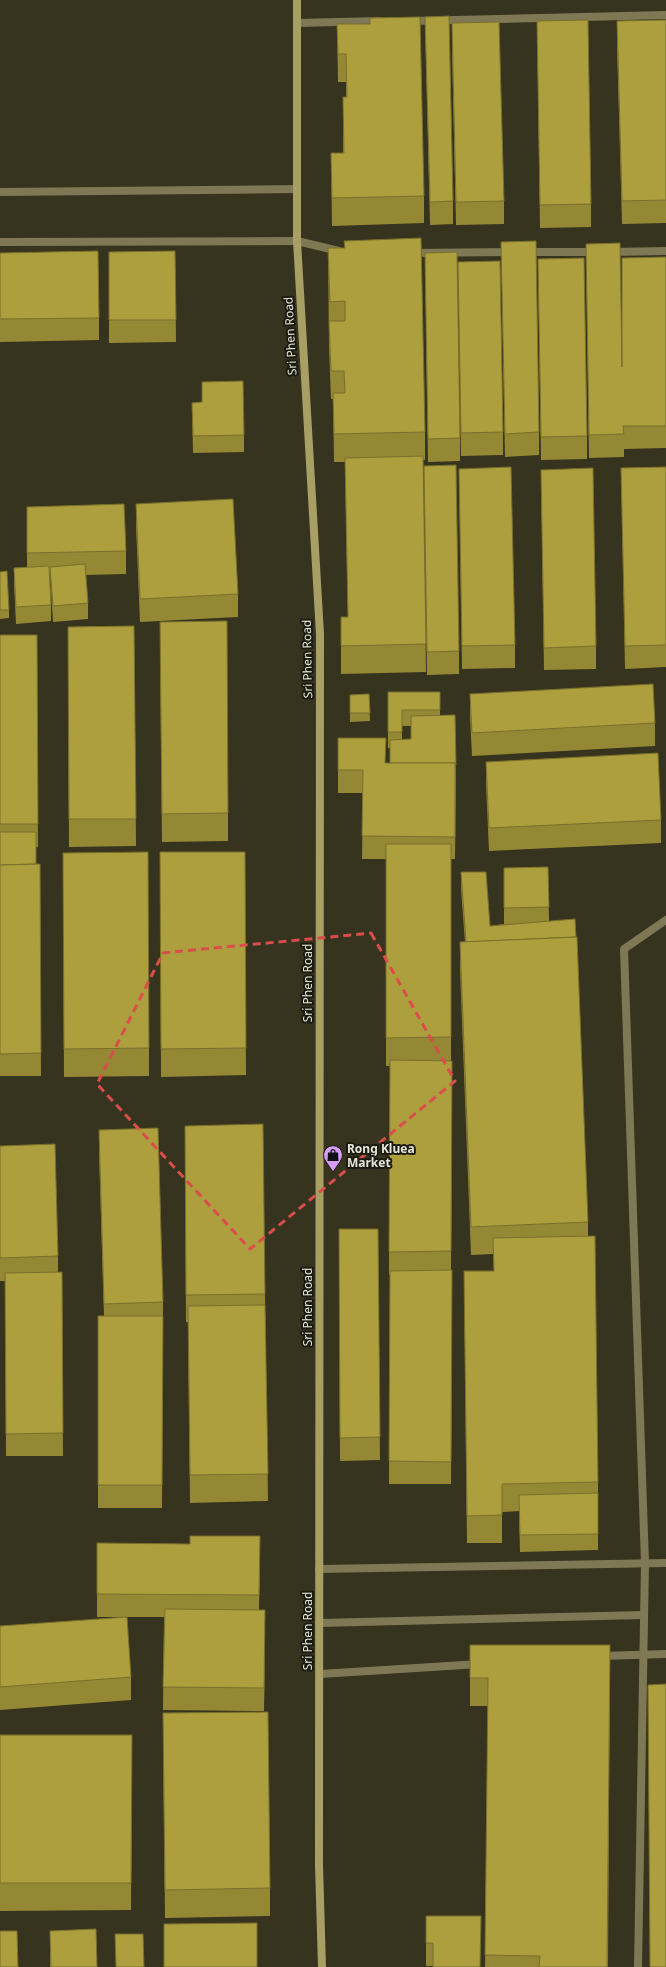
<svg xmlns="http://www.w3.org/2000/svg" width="666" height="1967" font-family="'Noto Sans',sans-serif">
<rect width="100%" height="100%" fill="#36331e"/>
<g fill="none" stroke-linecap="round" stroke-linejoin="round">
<g stroke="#7e7854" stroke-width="8">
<path d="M 411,21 L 666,15"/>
<path d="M 297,23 L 379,21"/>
<path d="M 297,241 L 339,251"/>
<path d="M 526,252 L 596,252"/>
<path d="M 610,252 L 666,251"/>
<path d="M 410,253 L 510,252"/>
<path d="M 319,1569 L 666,1563"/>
<path d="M 319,1623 L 644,1615"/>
<path d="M 601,1656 L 666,1654"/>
<path d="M 320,1674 L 480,1664"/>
<path d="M 638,1967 L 645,1563 L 624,949 L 666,920"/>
</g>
<g stroke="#7e7854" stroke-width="8">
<path d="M 0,192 L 297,189"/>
<path d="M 0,242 L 297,241"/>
</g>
<path stroke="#a89f64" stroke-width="8" d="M 297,0 L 297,241 L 320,634 L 319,1865 L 322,1967"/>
</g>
<g fill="#958835" fill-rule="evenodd">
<path d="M 425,17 L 453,201 L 453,224 L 430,225 Z"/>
<path d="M 666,20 L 666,223 L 622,224 L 617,44 L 617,21 Z"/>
<path d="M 537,21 L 591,204 L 591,227 L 540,228 Z"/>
<path d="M 452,23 L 504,201 L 504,224 L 456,225 L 452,46 Z"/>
<path d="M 337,24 L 424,196 L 424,223 L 332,226 L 331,153 L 343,153 L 343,97 L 346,97 L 346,82 L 338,82 Z"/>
<path d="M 501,242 L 539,432 L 539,455 L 505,457 Z"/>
<path d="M 586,244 L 622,364 L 666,257 L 666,448 L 624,449 L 624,457 L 589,458 Z"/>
<path d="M 328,248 L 425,432 L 425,460 L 423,460 L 426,672 L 341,674 L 341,617 L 348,617 L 345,462 L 334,462 L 333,399 L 331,399 L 329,349 Z"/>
<path d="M 175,251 L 176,342 L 109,343 L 109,252 Z"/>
<path d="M 0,253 L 99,318 L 99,340 L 0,342 Z"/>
<path d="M 425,253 L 460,438 L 460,461 L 428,462 Z"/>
<path d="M 538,259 L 587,436 L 587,459 L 541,460 Z"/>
<path d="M 458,262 L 503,432 L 503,455 L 461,456 Z"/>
<path d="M 202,402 L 244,435 L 244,452 L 193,453 L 192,403 Z"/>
<path d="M 424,466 L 459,651 L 459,674 L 427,675 Z"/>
<path d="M 666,467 L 666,667 L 625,669 L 621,468 Z"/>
<path d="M 459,469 L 515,645 L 515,668 L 462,669 Z"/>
<path d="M 541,470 L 596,646 L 596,669 L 544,670 Z"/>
<path d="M 136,504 L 238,594 L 238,617 L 140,622 L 136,526 Z"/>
<path d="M 27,507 L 126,551 L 126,574 L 86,575 L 88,603 L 88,619 L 53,622 L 50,575 L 49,575 L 51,605 L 51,621 L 16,624 L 14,584 L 14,568 L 27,567 Z"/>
<path d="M 0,572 L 9,610 L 9,618 L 0,619 Z"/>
<path d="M 134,626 L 136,846 L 69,847 L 68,627 Z"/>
<path d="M 0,635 L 37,635 L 38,847 L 36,847 L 36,864 L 40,864 L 41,1076 L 0,1076 Z"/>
<path d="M 160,650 L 228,813 L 228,841 L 162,842 Z"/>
<path d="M 388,692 L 440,692 L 440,715 L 455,715 L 456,781 L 455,859 L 451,859 L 451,1061 L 452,1061 L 451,1270 L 452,1270 L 451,1484 L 389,1484 L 390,1275 L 389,1275 L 390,1066 L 386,1066 L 386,859 L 362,859 L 363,793 L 338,793 L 338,738 L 386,763 L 390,763 L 390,748 L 388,748 ZM 402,726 L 411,726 L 411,739 L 402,740 Z"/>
<path d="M 369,694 L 370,721 L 350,722 L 350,695 Z"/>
<path d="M 470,694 L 655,723 L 655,746 L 472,756 L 470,717 Z"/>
<path d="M 486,762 L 661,820 L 661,843 L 489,851 L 486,784 Z"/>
<path d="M 160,852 L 245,852 L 246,1075 L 161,1077 Z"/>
<path d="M 63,853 L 149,1048 L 149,1076 L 64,1077 Z"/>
<path d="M 548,867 L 549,921 L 588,1222 L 588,1236 L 598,1482 L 598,1550 L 520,1552 L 519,1511 L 502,1512 L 502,1543 L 467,1543 L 464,1271 L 494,1271 L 493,1254 L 471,1255 L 460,970 L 460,942 L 465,942 L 461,889 L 461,872 L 490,926 L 504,924 L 504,868 Z"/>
<path d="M 99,1130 L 163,1302 L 162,1508 L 98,1508 L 98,1316 L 104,1316 L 99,1153 Z"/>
<path d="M 0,1146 L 58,1256 L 58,1272 L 62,1272 L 63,1456 L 6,1456 L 5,1281 L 0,1281 Z"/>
<path d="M 185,1154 L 265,1294 L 268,1501 L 190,1503 L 188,1322 L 186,1322 Z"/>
<path d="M 339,1229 L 378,1229 L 380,1460 L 340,1461 Z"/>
<path d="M 97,1543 L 260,1559 L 259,1610 L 265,1633 L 264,1711 L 163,1710 L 164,1617 L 97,1617 Z"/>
<path d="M 0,1626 L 131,1677 L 131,1700 L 0,1710 Z"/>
<path d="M 470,1645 L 610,1645 L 608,1967 L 485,1967 L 488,1706 L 470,1706 Z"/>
<path d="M 0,1735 L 132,1735 L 131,1910 L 0,1911 Z"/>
<path d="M 163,1741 L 270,1888 L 270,1916 L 165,1918 Z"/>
<path d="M 426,1916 L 481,1916 L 433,1966 L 426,1966 Z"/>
<path d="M 50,1931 L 97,1967 L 50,1967 Z"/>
</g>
<path fill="#796f2b" d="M 265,1610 L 265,1633 L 264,1711 L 264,1688 Z"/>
<g fill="#ad9e3e" stroke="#796f2b">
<path d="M 449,16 L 453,201 L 430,202 L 425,17 Z"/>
<path d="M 420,17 L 424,196 L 332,198 L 331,153 L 344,153 L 343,97 L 347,97 L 346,54 L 338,54 L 337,24 L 370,24 L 370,18 Z"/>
<path d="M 588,20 L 591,204 L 540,205 L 537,21 Z"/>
<path d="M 666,20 L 666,200 L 622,201 L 617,21 Z"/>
<path d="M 499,22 L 504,201 L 456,202 L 452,23 Z"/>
<path d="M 421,238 L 425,432 L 334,434 L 333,393 L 345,393 L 344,371 L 331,371 L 329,321 L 345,321 L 345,301 L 330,302 L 328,248 L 345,248 L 344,241 Z"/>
<path d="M 536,241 L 539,432 L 505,434 L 501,242 Z"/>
<path d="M 620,243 L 622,367 L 622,258 L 666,257 L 666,426 L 623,426 L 624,434 L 589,435 L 586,244 Z"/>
<path d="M 98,251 L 99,318 L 0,319 L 0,253 Z"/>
<path d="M 175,251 L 176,320 L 109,320 L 109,252 Z"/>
<path d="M 457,252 L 460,438 L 428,439 L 425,253 Z"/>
<path d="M 584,258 L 587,436 L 541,437 L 538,259 Z"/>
<path d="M 500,261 L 503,432 L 461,433 L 458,262 Z"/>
<path d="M 243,381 L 244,435 L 193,436 L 192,403 L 202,402 L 202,382 Z"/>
<path d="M 423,456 L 426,644 L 341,646 L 341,617 L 348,617 L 345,458 Z"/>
<path d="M 456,465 L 459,651 L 427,652 L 424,466 Z"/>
<path d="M 511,467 L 515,645 L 462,646 L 459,469 Z"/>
<path d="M 666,467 L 666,645 L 625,646 L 621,468 Z"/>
<path d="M 593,468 L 596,646 L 544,648 L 541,470 Z"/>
<path d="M 233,499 L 238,594 L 140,599 L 136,504 Z"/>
<path d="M 124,504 L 126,551 L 27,553 L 27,507 Z"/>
<path d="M 85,564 L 88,603 L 53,606 L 50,567 Z"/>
<path d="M 49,566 L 51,605 L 16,607 L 14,568 Z"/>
<path d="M 7,571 L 9,610 L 0,610 L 0,572 Z"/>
<path d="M 227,621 L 228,813 L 162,814 L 160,622 Z"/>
<path d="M 134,626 L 136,819 L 69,819 L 68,627 Z"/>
<path d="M 0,635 L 37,635 L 38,824 L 0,824 Z"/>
<path d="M 653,684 L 655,723 L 472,733 L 470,694 Z"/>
<path d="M 388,692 L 440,692 L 440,710 L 402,710 L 402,732 L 388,732 Z"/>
<path d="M 369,694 L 370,713 L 350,713 L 350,695 Z"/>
<path d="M 455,715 L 456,765 L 455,763 L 390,763 L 390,740 L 411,739 L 411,716 Z"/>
<path d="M 338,738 L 386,738 L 385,763 L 455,763 L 455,837 L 362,836 L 363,770 L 338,770 Z"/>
<path d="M 658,753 L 661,820 L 489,828 L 486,762 Z"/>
<path d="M 0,832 L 36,832 L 36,864 L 0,865 Z"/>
<path d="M 386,844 L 451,844 L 451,1037 L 386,1038 Z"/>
<path d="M 148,852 L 149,1048 L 64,1049 L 63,853 Z"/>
<path d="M 160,852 L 245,852 L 246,1048 L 161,1049 Z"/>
<path d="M 40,864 L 41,1053 L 0,1054 L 0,865 Z"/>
<path d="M 548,867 L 549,907 L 504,908 L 504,868 Z"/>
<path d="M 461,872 L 486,872 L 490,926 L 575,919 L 576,937 L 466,942 Z"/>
<path d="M 577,937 L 588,1222 L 471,1227 L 460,942 Z"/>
<path d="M 390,1060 L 452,1061 L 451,1251 L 389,1252 Z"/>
<path d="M 263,1124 L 265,1294 L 186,1295 L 185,1126 Z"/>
<path d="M 158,1128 L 163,1302 L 104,1304 L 99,1130 Z"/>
<path d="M 55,1144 L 58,1256 L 0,1258 L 0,1146 Z"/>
<path d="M 339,1229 L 378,1229 L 380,1437 L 340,1438 Z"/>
<path d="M 595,1236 L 598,1482 L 502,1484 L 502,1515 L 467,1516 L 464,1271 L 494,1271 L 493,1238 Z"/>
<path d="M 452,1270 L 451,1462 L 389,1461 L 390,1271 Z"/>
<path d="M 62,1272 L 63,1433 L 6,1434 L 5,1273 Z"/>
<path d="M 265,1305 L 268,1474 L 190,1475 L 188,1306 Z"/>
<path d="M 98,1316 L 163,1316 L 162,1485 L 98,1485 Z"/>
<path d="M 598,1493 L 598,1534 L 520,1535 L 519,1495 Z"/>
<path d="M 190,1536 L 260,1536 L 259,1595 L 97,1594 L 97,1543 L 190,1544 Z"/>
<path d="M 165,1609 L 265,1610 L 264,1688 L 163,1687 Z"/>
<path d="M 127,1617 L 131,1677 L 0,1687 L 0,1626 Z"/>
<path d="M 470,1645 L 610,1645 L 607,1967 L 539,1967 L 540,1956 L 485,1955 L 488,1678 L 470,1678 Z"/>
<path d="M 666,1684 L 666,1967 L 650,1967 L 648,1685 Z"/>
<path d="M 268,1712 L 270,1888 L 165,1890 L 163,1713 Z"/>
<path d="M 0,1735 L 132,1735 L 131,1883 L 0,1883 Z"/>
<path d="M 426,1916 L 481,1916 L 480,1967 L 433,1967 L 433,1943 L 426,1943 Z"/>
<path d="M 257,1923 L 257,1967 L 164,1967 L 164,1924 Z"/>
<path d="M 96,1929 L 97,1967 L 51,1967 L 50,1931 Z"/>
<path d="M 0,1931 L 17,1931 L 18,1967 L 0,1967 Z"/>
<path d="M 115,1934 L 143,1934 L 144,1967 L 116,1967 Z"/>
</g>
<path fill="none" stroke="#d94e4b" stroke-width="3" stroke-dasharray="8 5" stroke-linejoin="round" d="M 371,933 L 455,1081 L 250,1249 L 97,1084 L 163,953 Z"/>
<defs>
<g id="shop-pin" transform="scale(1)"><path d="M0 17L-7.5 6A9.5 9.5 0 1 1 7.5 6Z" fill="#d59cfb" stroke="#1c1b11"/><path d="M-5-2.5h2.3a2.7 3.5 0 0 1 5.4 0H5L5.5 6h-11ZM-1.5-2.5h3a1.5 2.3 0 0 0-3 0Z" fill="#111"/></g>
</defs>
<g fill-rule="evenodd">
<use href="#shop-pin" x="333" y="1155"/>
</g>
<g text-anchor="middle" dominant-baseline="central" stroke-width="4" stroke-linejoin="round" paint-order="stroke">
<g font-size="12" fill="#e6e5d8" stroke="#1c1b11">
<text transform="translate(290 336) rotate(-93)">Sri Phen Road</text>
<text transform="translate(307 659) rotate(-91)">Sri Phen Road</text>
<text transform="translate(307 983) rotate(-90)">Sri Phen Road</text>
<text transform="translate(307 1307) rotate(-90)">Sri Phen Road</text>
<text transform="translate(307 1631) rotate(-90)">Sri Phen Road</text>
</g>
<g font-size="12" font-weight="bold" fill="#e6e5d8" stroke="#1c1b11" text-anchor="start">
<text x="347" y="1148">Rong Kluea<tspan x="347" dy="14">Market</tspan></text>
</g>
</g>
</svg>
